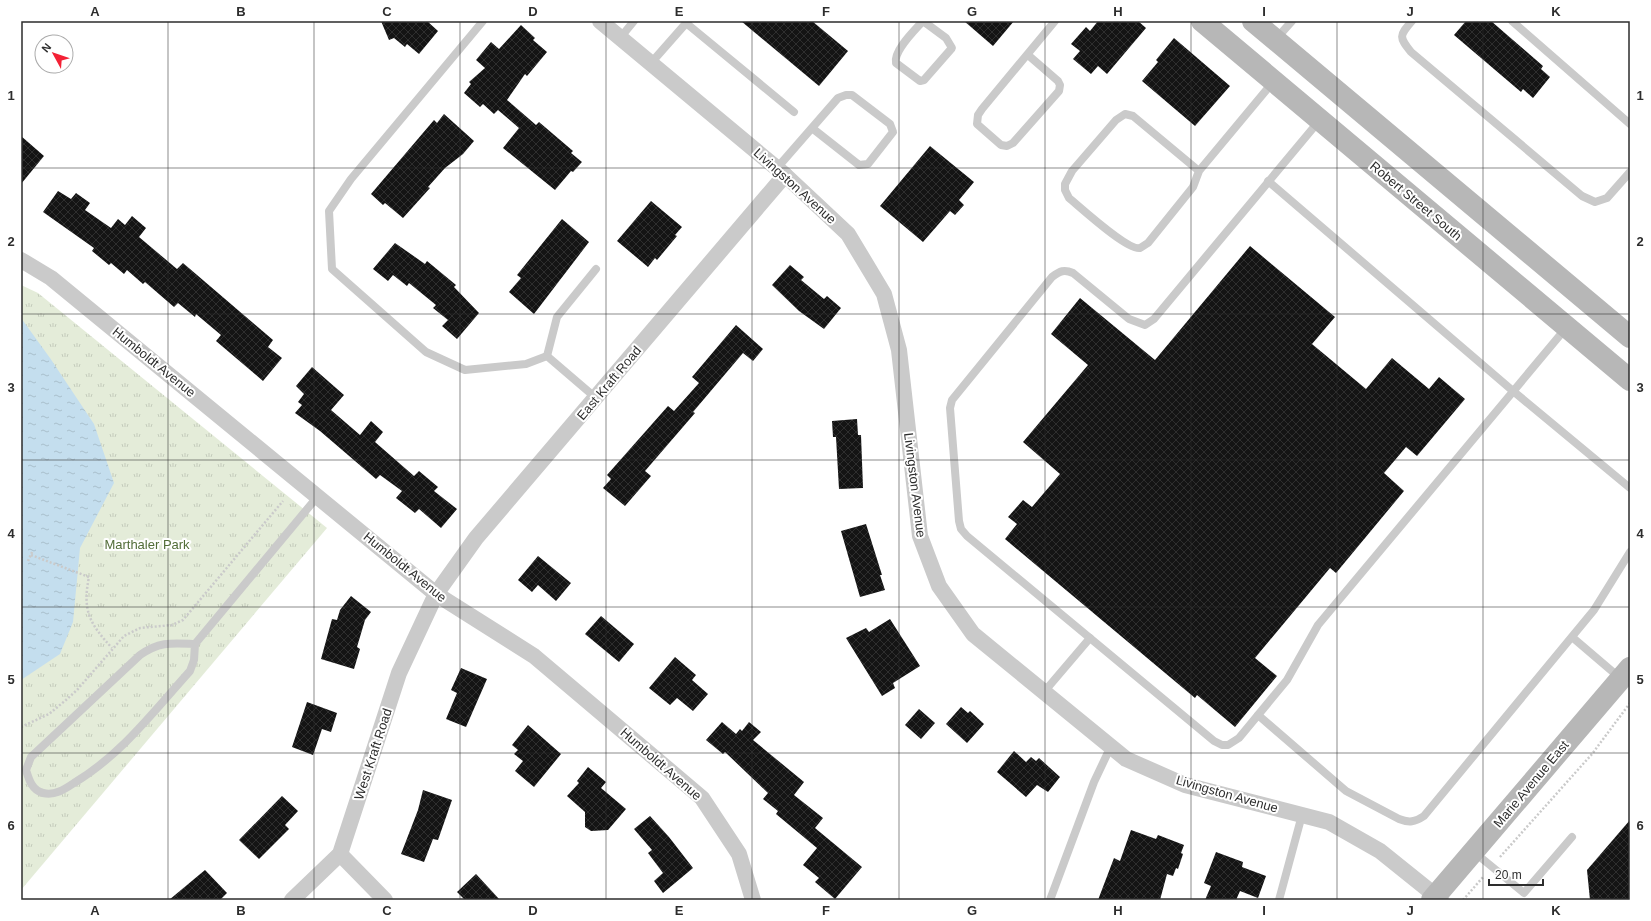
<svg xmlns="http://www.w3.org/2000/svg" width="1651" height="921" font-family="Helvetica,sans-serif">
<defs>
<pattern id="park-tufts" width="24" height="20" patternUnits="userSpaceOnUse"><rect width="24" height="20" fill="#e4ecd9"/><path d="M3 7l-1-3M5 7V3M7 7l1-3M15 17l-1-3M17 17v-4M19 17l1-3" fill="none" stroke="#c4cbbb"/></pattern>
<pattern id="water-ripples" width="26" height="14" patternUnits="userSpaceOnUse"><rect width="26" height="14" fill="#c4deee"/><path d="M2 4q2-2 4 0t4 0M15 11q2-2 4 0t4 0" fill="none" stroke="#a9bfcc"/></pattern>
<pattern id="building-cross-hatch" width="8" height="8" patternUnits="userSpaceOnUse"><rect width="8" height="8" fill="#141414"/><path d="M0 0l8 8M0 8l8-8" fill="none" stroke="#2e2e2e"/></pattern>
</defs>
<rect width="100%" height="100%" fill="#fff"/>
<path fill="url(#park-tufts)" d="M 21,285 L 38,293 L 327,528 L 21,890 Z"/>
<path fill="url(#water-ripples)" d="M 21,318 L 50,358 L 94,424 L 114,483 L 80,548 L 73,622 L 60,654 L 21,680 Z"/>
<g fill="url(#building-cross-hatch)">
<path d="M 381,21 L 427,21 L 438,31 L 419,54 L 407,44 L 405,47 L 394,38 L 389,40 Z"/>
<path d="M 741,21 L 812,21 L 848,51 L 819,86 Z"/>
<path d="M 964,21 L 1014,21 L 993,46 Z"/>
<path d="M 1098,21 L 1138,21 L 1146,28 L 1107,74 L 1098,66 L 1091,74 L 1073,59 L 1080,51 L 1071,44 L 1086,27 L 1090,31 Z"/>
<path d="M 1466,21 L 1491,21 L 1543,66 L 1541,69 L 1550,77 L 1533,98 L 1523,89 L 1521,92 L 1454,35 Z"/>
<path d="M 521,25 L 535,38 L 533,40 L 547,52 L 527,76 L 525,74 L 507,100 L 536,125 L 539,122 L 573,151 L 571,153 L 582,162 L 573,172 L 571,171 L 555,190 L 503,148 L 519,128 L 498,110 L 494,114 L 483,104 L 480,107 L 464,93 L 471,84 L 469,82 L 485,68 L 476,60 L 491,42 L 499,49 Z"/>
<path d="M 1174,38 L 1230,86 L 1195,126 L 1142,81 L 1158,62 L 1156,60 Z"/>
<path d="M 444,114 L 474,141 L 463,154 L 445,168 L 428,187 L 430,188 L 403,218 L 385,203 L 383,205 L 371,194 L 434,120 L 437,123 Z"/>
<path d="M 21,136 L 44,156 L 21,184 Z"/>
<path d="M 930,146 L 974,182 L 959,200 L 964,205 L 955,215 L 950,211 L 923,242 L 880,206 Z"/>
<path d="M 58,191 L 71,199 L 76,193 L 90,203 L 85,210 L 111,228 L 118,219 L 125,225 L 132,216 L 146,228 L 139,237 L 177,269 L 183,263 L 273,340 L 268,347 L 282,358 L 263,381 L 216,341 L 221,335 L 196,314 L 195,317 L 178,303 L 174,307 L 145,282 L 143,284 L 127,270 L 124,274 L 111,263 L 109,265 L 92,251 L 94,248 L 43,212 Z"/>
<path d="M 651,201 L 682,227 L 675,235 L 677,236 L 657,260 L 655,258 L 648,267 L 617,241 Z"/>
<path d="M 562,219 L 589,242 L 534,314 L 509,292 L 521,278 L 517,275 Z"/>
<path d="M 395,243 L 425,264 L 427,261 L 456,285 L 454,287 L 479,313 L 457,339 L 442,326 L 448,320 L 433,308 L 436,305 L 409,283 L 407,286 L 393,275 L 388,281 L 373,269 Z"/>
<path d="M 1250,246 L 1335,317 L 1312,344 L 1366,389 L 1392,358 L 1429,389 L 1439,377 L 1465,399 L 1417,456 L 1406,447 L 1384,473 L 1404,491 L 1336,573 L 1330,568 L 1255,658 L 1277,676 L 1235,727 L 1197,695 L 1195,698 L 1005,539 L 1017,524 L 1008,517 L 1023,500 L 1032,507 L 1060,474 L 1023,442 L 1088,365 L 1051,334 L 1080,298 L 1155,360 Z"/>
<path d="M 790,265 L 804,277 L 801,280 L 824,299 L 827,296 L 841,308 L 824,329 L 799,311 L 772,285 Z"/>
<path d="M 736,325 L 763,349 L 753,361 L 743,353 L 693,412 L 695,413 L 645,471 L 651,476 L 625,506 L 603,488 L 611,479 L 607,475 L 668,406 L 674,411 L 699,383 L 692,377 Z"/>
<path d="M 312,367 L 344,395 L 331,410 L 360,435 L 371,421 L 383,432 L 375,442 L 414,476 L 419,471 L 438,487 L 434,491 L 457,509 L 441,528 L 419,509 L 415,513 L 396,498 L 402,491 L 380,475 L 376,479 L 320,431 L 295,413 L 302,405 L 298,402 L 304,394 L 296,386 Z"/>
<path d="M 857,419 L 858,435 L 861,435 L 863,488 L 839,489 L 836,437 L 833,437 L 832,421 Z"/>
<path d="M 866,524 L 882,575 L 880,575 L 885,590 L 860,597 L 841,531 Z"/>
<path d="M 538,556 L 571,583 L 556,601 L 538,585 L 532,592 L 518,580 Z"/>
<path d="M 351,596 L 371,612 L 365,620 L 357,647 L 360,649 L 354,669 L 321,659 L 332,619 L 337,620 L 340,610 Z"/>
<path d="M 601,616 L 634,644 L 619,662 L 585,634 Z"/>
<path d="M 890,619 L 920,666 L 893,683 L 895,688 L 882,696 L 846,638 L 866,628 L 869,632 Z"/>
<path d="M 675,657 L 696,675 L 692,680 L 708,694 L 693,711 L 677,698 L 670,705 L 649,688 Z"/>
<path d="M 461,668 L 487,679 L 466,727 L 446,719 L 457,693 L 451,690 Z"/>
<path d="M 307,702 L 337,713 L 331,732 L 322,729 L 313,755 L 292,747 Z"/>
<path d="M 961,707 L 968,713 L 970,711 L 984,724 L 967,743 L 946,724 Z"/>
<path d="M 919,709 L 935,723 L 921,739 L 905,725 Z"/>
<path d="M 722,722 L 736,734 L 740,729 L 742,731 L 749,722 L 761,732 L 753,740 L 804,782 L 794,795 L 823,818 L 815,828 L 862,867 L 835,899 L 815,882 L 819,878 L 803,865 L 817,848 L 776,814 L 778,811 L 763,799 L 768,793 L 725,752 L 723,754 L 706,740 Z"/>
<path d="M 528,725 L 561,754 L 534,787 L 515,771 L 523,761 L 514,754 L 518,750 L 512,745 Z"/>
<path d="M 1014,751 L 1026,762 L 1031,757 L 1036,761 L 1039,758 L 1060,777 L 1048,792 L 1037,785 L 1026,797 L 997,772 Z"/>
<path d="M 588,767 L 606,782 L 601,788 L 626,809 L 608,830 L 591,831 L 585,827 L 585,812 L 567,796 L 579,783 L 577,781 Z"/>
<path d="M 423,790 L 452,800 L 438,840 L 433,839 L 424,862 L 401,854 L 418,810 Z"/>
<path d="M 282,796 L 298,811 L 285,825 L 289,829 L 259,859 L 239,840 Z"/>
<path d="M 650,816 L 669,837 L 693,868 L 663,893 L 654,881 L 663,873 L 648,853 L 652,850 L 634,829 Z"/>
<path d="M 1630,820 L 1630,900 L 1590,900 L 1587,870 Z"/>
<path d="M 1131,830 L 1156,839 L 1158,835 L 1184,845 L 1181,853 L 1183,854 L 1178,869 L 1176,868 L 1173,876 L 1167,874 L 1160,900 L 1098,900 L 1114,858 L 1120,861 Z"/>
<path d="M 1216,852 L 1243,862 L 1242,867 L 1266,876 L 1258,898 L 1240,891 L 1236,900 L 1205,900 L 1211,886 L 1204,883 Z"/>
<path d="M 205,870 L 227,893 L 220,900 L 169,900 Z"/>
<path d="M 476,874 L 500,900 L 465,900 L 457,892 Z"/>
</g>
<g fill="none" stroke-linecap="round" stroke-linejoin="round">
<g stroke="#cacaca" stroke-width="2.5" stroke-dasharray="2 2" stroke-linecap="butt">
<path d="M 31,555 L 89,577 C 82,611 90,624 112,648"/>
<path d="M 28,561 L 33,550"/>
<path d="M 21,727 L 49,714 L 66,700 L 77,690 L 124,636 L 140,628 L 172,625 L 183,620 L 283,501"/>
<path d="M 1500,857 L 1592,754 L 1630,703"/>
<path d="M 1463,900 L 1484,876"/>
</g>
<g stroke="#cacaca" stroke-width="8">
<path d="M 483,21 L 351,179 L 329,211 L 332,269 L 426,352 L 465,370 L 526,364 L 547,356 L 596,398"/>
<path d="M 923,21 C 915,30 893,51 896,63 L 920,81 L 924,80 L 952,48 L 946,38 L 923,21"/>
<path d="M 1412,21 C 1399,36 1399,37 1411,52 L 1582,196 L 1595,202 L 1607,198 L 1630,172"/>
<path d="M 1512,21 L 1630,124"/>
<path d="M 686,23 L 794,112"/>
<path d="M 620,38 L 634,21"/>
<path d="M 1276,39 L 1292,21"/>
<path d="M 1028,55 L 1058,81 L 1060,85 L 1059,91 L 1013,143 L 1007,146 L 1001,145 L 977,124 L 978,115 L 982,109 L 1055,21"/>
<path d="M 651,63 L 688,21"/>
<path d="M 1319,121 L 1154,319 L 1145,325 L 1129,319 L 1073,273 C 1064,269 1060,271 1052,277 L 952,400 L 950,408 L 959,521 L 961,529 L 967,536 L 1214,741 L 1222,745 L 1228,745 L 1239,738 L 1287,680 L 1318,625 L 1566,328"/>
<path d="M 777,168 L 838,98 L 846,95 L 852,95 L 890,124 L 893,132 L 868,164 L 859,165 L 812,128"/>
<path d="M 1199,171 L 1133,116 L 1125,114 L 1116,120 L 1072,171 L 1065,184 L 1065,190 L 1069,198 C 1081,208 1128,251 1140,248 C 1142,247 1146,244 1148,243 L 1193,187 L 1199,171 L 1273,82"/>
<path d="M 1268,181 L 1513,391 L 1630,488"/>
<path d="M 547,356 L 557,317 L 596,269"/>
<path d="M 1572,637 L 1620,678"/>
<path d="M 195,644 L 194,660 L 190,671 C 154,711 121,755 74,783 C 65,789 55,796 43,793 C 32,790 29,780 26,770 L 31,757 L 140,655 C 160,641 172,643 195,644 L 318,496"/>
<path d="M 1044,692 L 1090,638"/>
<path d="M 1258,715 L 1346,791 L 1399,819 C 1409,823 1415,822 1424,816 L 1594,610 L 1630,552"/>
<path d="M 1474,852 L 1524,893 L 1572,837"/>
<path d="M 1050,900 L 1094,782 L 1111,746"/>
<path d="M 1279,900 L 1302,815"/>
</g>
<g stroke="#cacaca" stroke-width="16">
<path d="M 600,21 L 785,175 L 848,234 L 884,294 L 899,350 L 920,536 L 939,586 L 973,634 L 1126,759 L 1185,785 L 1329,822 L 1380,851 L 1441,900"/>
<path d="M 21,260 L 51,278 L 436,594 L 534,656 L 702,798 L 739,854 L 753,900"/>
<path d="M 340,854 L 385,900"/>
<path d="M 292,900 L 340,854 L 399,673 L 436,594 L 476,538 L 785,175"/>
</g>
<g stroke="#b7b7b7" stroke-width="22">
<path d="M 1202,21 L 1630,380"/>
<path d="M 1253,21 L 1630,337"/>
<path d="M 1432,900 L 1630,668"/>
</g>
</g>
<path fill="none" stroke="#2d2d2d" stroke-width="1" stroke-opacity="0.55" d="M 168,21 L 168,900M 314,21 L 314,900M 460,21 L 460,900M 606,21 L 606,900M 752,21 L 752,900M 899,21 L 899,900M 1045,21 L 1045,900M 1191,21 L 1191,900M 1337,21 L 1337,900M 1483,21 L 1483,900M 21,168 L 1630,168M 21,314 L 1630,314M 21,460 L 1630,460M 21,607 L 1630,607M 21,753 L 1630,753"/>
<g text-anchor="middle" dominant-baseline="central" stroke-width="4" stroke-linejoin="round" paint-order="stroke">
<g font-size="13" fill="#2d2d2d" stroke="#fff">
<text transform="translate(795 186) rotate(42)">Livingston Avenue</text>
<text transform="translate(1416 201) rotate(40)">Robert Street South</text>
<text transform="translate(154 362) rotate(39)">Humboldt Avenue</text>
<text transform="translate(609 383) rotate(-50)">East Kraft Road</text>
<text transform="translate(915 485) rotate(83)">Livingston Avenue</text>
<text transform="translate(405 567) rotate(39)">Humboldt Avenue</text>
<text transform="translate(373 754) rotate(-72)">West Kraft Road</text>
<text transform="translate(661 764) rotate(41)">Humboldt Avenue</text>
<text transform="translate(1531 784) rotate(-50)">Marie Avenue East</text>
<text transform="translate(1227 794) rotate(16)">Livingston Avenue</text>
</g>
<g font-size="13" fill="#516c37" stroke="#fff">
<text x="147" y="544">Marthaler Park</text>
</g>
</g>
<rect width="1651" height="921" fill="none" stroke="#ffffff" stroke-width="44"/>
<g transform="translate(54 54) rotate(310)"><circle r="19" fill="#ffffff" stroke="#ababab"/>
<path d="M0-3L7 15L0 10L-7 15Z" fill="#f32135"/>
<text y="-6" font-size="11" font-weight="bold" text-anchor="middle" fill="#2d2d2d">N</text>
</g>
<path d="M1489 879v6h54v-6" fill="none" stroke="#2d2d2d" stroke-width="2"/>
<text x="1495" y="879" font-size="12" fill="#2d2d2d" stroke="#ffffff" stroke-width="3" paint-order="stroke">20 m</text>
<rect x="22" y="22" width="1607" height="877" fill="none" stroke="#2d2d2d" stroke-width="1.5"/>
<g font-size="13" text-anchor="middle" font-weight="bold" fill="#2d2d2d">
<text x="95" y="16">A</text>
<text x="241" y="16">B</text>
<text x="387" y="16">C</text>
<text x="533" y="16">D</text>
<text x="679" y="16">E</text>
<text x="826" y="16">F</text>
<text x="972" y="16">G</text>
<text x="1118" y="16">H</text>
<text x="1264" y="16">I</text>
<text x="1410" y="16">J</text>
<text x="1556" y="16">K</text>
<text x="11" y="100">1</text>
<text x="1640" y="100">1</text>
<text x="11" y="246">2</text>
<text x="1640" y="246">2</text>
<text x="11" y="392">3</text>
<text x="1640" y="392">3</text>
<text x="11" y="538">4</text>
<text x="1640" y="538">4</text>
<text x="11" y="684">5</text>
<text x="1640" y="684">5</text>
<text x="11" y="830">6</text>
<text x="1640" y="830">6</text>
<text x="95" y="915">A</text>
<text x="241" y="915">B</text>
<text x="387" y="915">C</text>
<text x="533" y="915">D</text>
<text x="679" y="915">E</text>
<text x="826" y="915">F</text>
<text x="972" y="915">G</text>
<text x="1118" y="915">H</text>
<text x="1264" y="915">I</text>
<text x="1410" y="915">J</text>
<text x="1556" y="915">K</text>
</g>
</svg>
